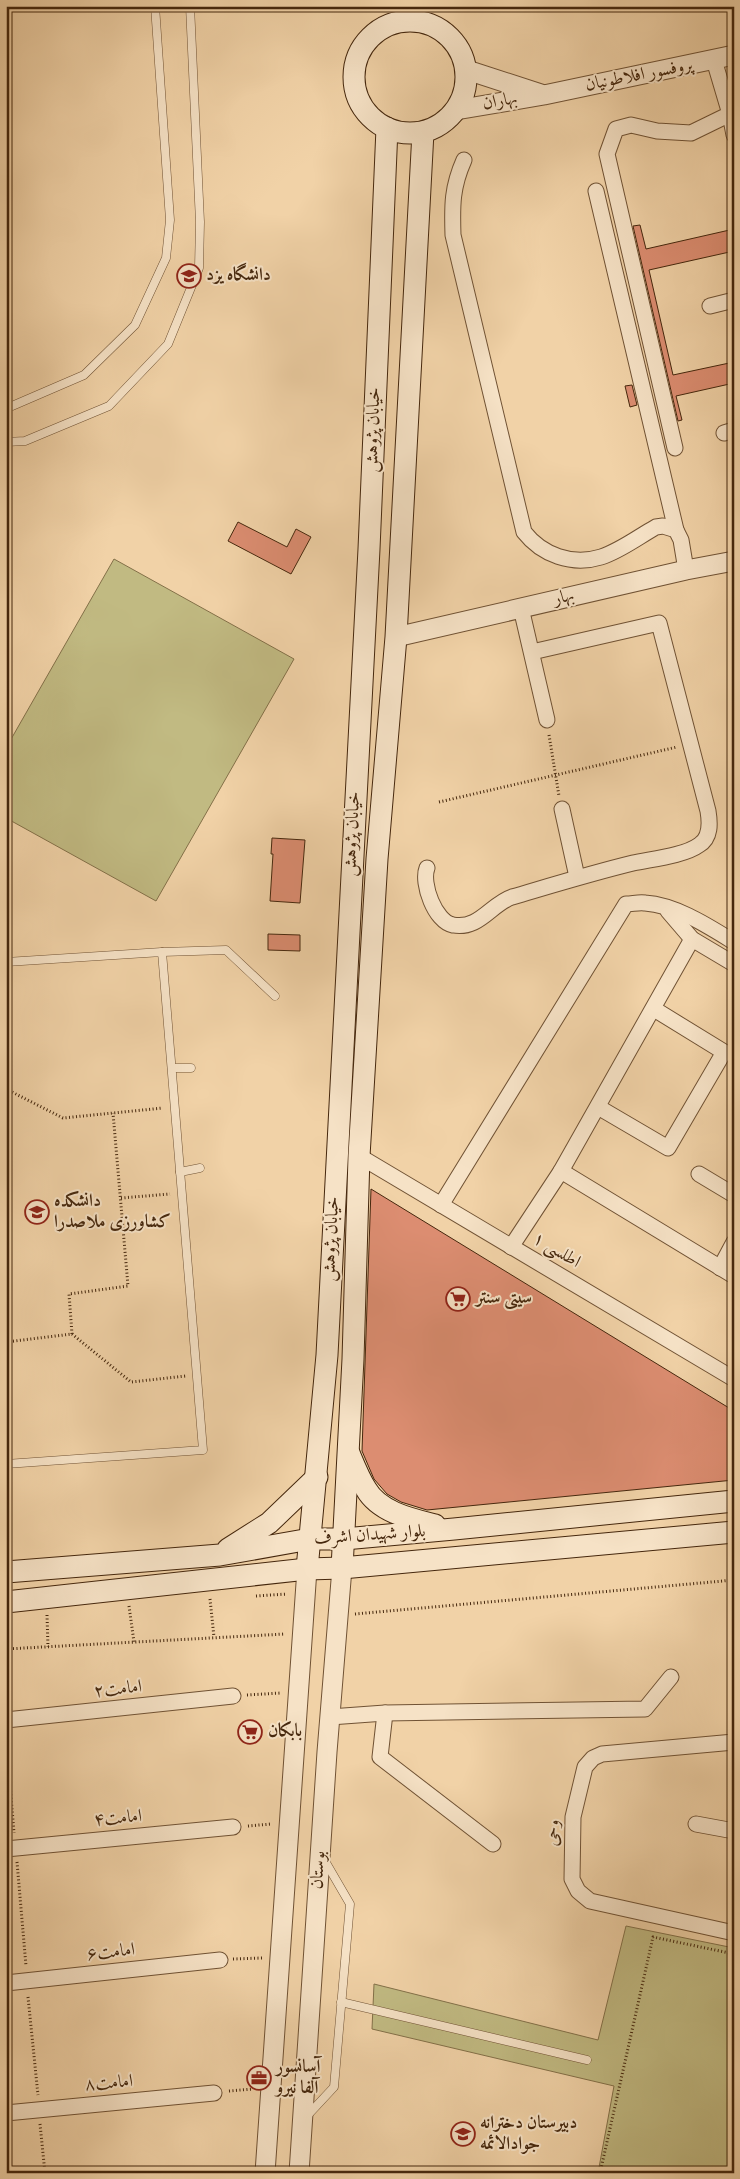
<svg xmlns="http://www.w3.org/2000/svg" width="740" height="2179" font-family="'Sorts Mill Goudy',Amiri,serif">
<rect width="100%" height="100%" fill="#f1d2a7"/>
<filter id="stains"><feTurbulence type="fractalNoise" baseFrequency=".004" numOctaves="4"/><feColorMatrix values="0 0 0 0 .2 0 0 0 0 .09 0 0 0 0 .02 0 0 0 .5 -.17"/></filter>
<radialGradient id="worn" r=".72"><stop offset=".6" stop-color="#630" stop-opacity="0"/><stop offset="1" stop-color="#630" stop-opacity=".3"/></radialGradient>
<g fill="#c1ba82" stroke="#837048">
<path d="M 114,559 L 294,659 L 156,901 L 6,818 L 6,748 Z"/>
<path d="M 626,1926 L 734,1948 L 734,2173 L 598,2173 L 614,2086 L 372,2029 L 374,1984 L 598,2040 Z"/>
</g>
<g fill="#dc8d71" stroke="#45270d">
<path d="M 640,225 L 646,249 L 734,229 L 734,251 L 649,270 L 673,375 L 734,362 L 734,383 L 676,396 L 682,420 L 678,421 L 633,226 Z"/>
<path d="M 632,385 L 637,405 L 630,407 L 625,386 Z"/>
<path d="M 238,522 L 287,547 L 296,529 L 311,537 L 291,574 L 228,541 Z"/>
<path d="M 272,838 L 305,840 L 300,903 L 270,901 L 273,854 L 271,854 Z"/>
<path d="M 268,934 L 300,935 L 300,951 L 268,950 Z"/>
<path d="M 371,1189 L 734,1411 L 734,1480 L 427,1510 L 401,1502 L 387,1494 L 374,1479 L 362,1451 Z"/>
</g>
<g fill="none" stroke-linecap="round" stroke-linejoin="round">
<g stroke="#705234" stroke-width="9">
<g id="service">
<path d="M 6,407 L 12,406 L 84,375 L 135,325 L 166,258 L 170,220 L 155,6"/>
<path d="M 6,442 L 25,441 L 109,406 L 168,344 L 199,268 L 200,222 L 190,6"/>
<path d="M 162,952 L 226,950 L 275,996"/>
<path d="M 6,962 L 162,952 L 203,1450 L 6,1464"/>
<path d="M 172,1068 L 191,1068"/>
<path d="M 180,1172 L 200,1168"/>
<path d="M 341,2002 L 587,2060"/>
<path d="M 307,2116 L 334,2087 L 350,1904 L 325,1861"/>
</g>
</g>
<g stroke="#705234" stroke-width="17">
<g id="minor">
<path d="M 730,114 L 734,135"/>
<path d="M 464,160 C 452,187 452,205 453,235 L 524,532 C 542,555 572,566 601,557 C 620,551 638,537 656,527 L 663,526 L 676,530 L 681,540 L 686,570"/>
<path d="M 596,191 L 676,530"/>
<path d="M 710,306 L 734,300"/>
<path d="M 724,433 L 734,430"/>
<path d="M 675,448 L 607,154 L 616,129 L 631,125 L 657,131 L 691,133 L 730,114 L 714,60"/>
<path d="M 521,608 L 547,720"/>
<path d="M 562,809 L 577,877"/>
<path d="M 427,868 C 421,883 435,922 453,925 C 479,930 491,904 512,897 C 553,885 592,873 633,863 C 651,859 684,856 699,845 C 711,838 710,823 708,811 L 659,623 L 532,652"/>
<path d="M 668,911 L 692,939 L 734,964"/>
<path d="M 598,1107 L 668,1148 L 724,1052 L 654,1009"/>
<path d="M 359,1156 L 734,1379"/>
<path d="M 561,1171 L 734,1276"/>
<path d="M 699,1174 L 734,1195"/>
<path d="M 441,1205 L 626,904 C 632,904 639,902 645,903 C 676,905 708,926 734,942"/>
<path d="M 511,1247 L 561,1171 L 692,939"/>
<path d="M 720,1268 L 734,1242"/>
<path d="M 385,1713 L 380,1757 L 493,1844"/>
<path d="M 330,1717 L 385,1713 L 645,1709 L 671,1677"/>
<path d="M 6,1720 L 233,1696"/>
<path d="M 734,1742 L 602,1754 L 593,1758 L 585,1767 L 573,1817 L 572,1879 L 578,1891 L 590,1901 L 734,1933"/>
<path d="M 696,1824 L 734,1831"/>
<path d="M 6,1849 L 233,1827"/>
<path d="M 6,1983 L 220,1960"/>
<path d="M 6,2113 L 214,2093"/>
</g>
</g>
<g stroke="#705234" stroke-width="21">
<g id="tertiary">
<path d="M 467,70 L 541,94"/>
<path d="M 456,110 L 544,95 L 734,55"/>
<path d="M 396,637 L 686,570 L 734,561"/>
<path d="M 265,2173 L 307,1569"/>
<path d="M 299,2173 L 327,1752 L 342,1568"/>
</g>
</g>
<g stroke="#45270d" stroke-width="23">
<g id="secondary">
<circle cx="410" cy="77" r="56"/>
<path d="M 349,1453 C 354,1465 359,1478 366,1489 C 379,1512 411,1519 435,1525"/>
<path d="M 228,1549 L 269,1523 L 317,1477"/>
<path d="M 342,1568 L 353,1359 L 359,1156 L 377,859 L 396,637 L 423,132"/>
<path d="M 307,1569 L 327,1355 L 369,549 L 387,128"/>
<path d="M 6,1572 L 220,1555 L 310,1539 L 344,1539 L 454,1529 L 734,1501"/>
<path d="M 6,1602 L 307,1569 L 342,1568 L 734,1532"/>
</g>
</g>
<g stroke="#45270d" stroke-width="3" stroke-dasharray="1 2.5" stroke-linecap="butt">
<path d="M 549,735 L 559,796"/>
<path d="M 439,802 L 677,747"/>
<path d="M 6,1089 L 63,1118 L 163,1108"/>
<path d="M 121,1198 L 170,1194"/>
<path d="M 72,1334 L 131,1382 L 186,1376"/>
<path d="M 6,1342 L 72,1334 L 69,1294 L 128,1286 L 113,1113"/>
<path d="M 256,1596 L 287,1594"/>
<path d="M 210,1599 L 214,1637"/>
<path d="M 129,1606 L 134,1642"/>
<path d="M 355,1614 L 734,1580"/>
<path d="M 47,1615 L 48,1647"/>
<path d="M 6,1649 L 285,1634"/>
<path d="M 247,1695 L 281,1693"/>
<path d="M 6,1735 L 14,1833"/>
<path d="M 248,1826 L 271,1824"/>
<path d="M 17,1862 L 26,1966"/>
<path d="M 233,1959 L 262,1958"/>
<path d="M 28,1997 L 38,2095"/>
<path d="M 229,2091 L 253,2089"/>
<path d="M 40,2124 L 45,2173"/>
<path d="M 600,2173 L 653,1937 L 734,1954"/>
</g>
<use href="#service" stroke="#f6e2c6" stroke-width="8"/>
<use href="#minor" stroke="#f6e2c6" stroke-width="15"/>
<use href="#tertiary" stroke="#f6e2c6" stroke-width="19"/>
<use href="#secondary" stroke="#f6e2c6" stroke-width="21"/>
</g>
<defs>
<g id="university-ring" transform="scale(1.25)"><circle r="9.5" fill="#f6e2c6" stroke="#8f2418" stroke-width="1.5"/><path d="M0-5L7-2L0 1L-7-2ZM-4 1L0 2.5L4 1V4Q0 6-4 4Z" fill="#8f2418"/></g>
<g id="supermarket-ring" transform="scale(1.25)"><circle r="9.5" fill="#f6e2c6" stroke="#8f2418" stroke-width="1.5"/><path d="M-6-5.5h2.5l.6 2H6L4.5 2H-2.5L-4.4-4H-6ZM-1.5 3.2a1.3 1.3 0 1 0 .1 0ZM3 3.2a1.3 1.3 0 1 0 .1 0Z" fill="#8f2418"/></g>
<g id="office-ring" transform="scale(1.25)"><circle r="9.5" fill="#f6e2c6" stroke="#8f2418" stroke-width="1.5"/><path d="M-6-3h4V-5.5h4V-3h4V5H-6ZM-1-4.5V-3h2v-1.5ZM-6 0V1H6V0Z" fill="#8f2418"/></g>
<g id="school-ring" transform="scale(1.25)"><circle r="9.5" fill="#f6e2c6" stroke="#8f2418" stroke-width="1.5"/><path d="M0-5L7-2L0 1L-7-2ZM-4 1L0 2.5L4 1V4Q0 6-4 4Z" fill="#8f2418"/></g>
</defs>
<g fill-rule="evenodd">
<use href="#university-ring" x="189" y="276"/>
<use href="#university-ring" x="37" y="1212"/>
<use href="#supermarket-ring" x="458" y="1299"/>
<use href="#supermarket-ring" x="250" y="1732"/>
<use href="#office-ring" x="259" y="2078"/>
<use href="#school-ring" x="463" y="2134"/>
</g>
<g text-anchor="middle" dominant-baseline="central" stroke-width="4" stroke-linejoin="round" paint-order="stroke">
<g font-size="18" fill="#45270d" stroke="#f6e2c6">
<text transform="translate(639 76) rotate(-11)">پروفسور افلاطونیان</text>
<text transform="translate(500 102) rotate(-10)">بهاران</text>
<text transform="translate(374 430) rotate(-88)">خیابان پژوهش</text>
<text transform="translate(564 598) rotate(-13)">بهار</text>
<text transform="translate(353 834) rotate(-87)">خیابان پژوهش</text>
<text transform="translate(332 1239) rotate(-87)">خیابان پژوهش</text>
<text transform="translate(556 1251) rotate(31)">اطلسی ۱</text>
<text transform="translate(370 1536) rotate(-4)">بلوار شهیدان اشرف</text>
<text transform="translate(118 1690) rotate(-6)">امامت۲</text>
<text transform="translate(118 1819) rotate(-5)">امامت۴</text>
<text transform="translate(554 1833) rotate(-87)">وحی</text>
<text transform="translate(319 1870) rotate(-86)">بوستان</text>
<text transform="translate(111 1953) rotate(-6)">امامت۶</text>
<text transform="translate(109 2084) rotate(-5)">امامت۸</text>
</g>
<g font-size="18" font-weight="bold" fill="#45270d" stroke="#f6e2c6" text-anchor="start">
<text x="206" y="276">دانشگاه یزد</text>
<text x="54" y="1202">دانشکده<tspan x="54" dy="21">کشاورزی ملاصدرا</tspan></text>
<text x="476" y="1299">سیتی سنتر</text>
<text x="268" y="1732">بابکان</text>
<text x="276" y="2068">آسانسور<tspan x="276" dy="21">آلفا نيرو</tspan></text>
<text x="480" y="2124">دبیرستان دخترانه<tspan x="480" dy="21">جوادالائمه</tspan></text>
</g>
</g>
<rect width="740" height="2179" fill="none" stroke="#f1d2a7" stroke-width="25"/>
<rect x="8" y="8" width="725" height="2164" fill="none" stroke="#45270d" stroke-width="2.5"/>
<rect x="12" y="12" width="715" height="2154" fill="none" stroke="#45270d"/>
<rect width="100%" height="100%" filter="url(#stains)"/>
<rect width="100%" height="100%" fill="url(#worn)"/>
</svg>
